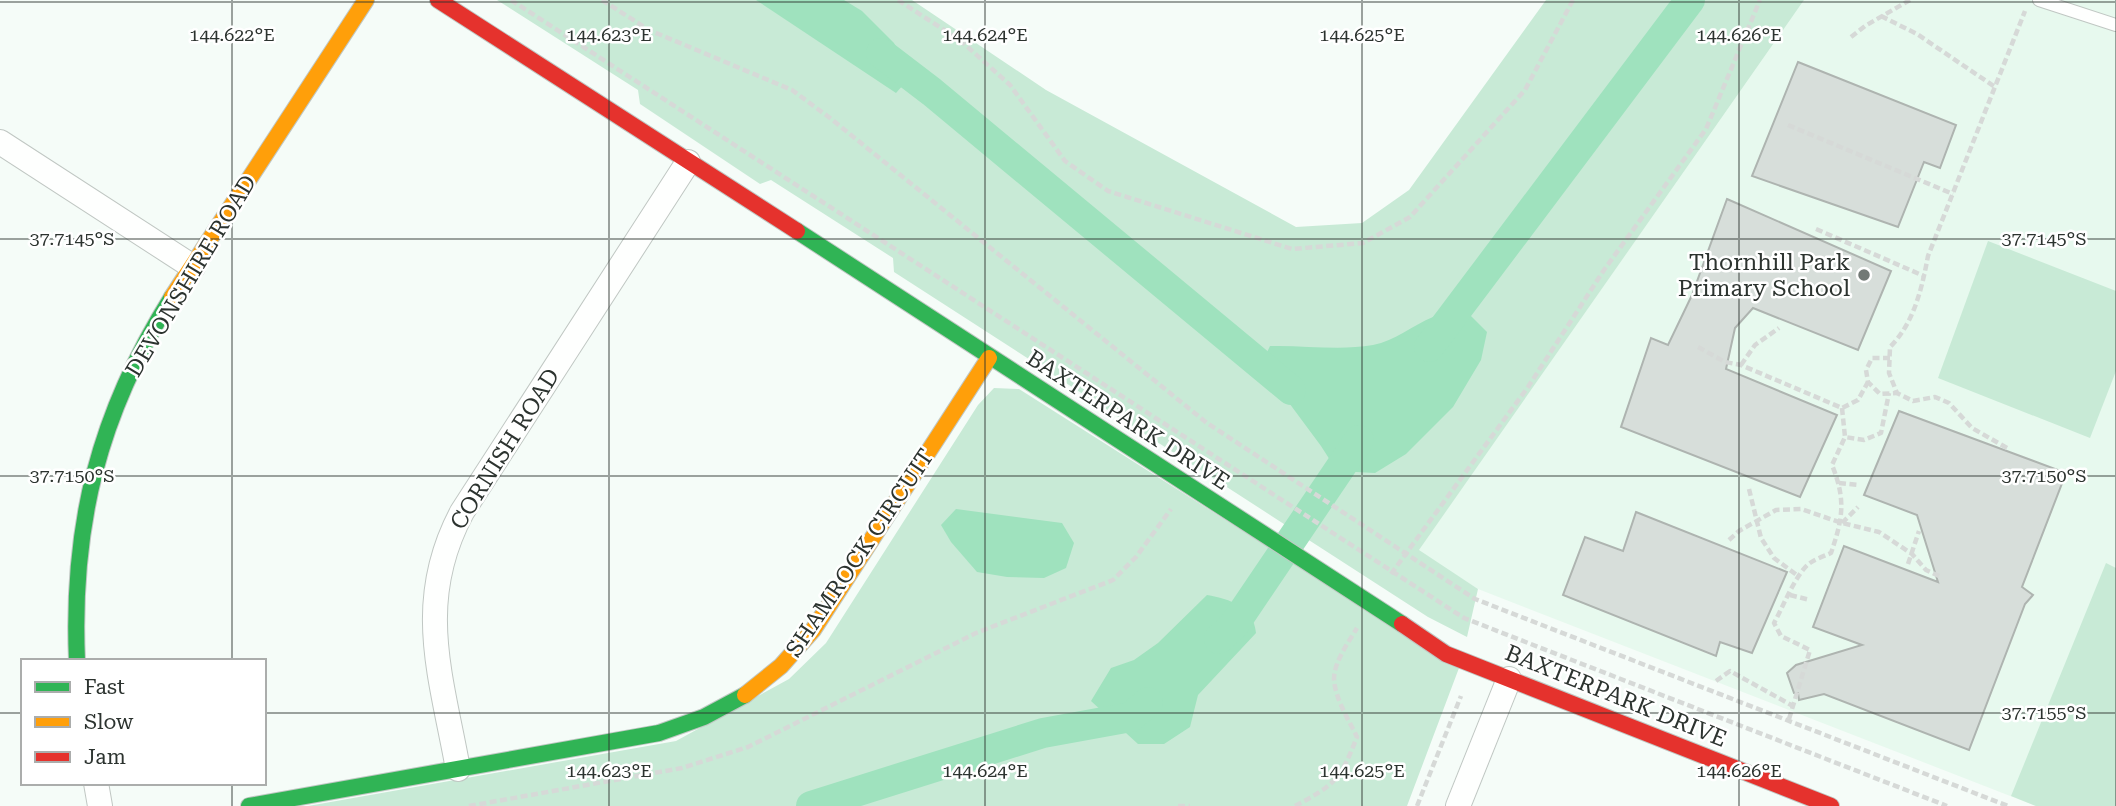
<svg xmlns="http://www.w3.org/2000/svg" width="2116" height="806" font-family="'Roboto Serif',serif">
<rect width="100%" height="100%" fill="#f5fcf8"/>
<path fill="#e7f9ee" d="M 1804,0 L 2116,0 L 2116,806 L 2036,806 L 1478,589 L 1418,551 Z"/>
<g fill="#c8ead6">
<path d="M 497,0 L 912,0 L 1046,90 L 1296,227 L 1362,223 L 1409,190 L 1546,0 L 1804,0 L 1419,550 L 1478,589 L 1467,637 L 1428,617 L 894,272 L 893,258 L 771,180 L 760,184 L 640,104 L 638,90 Z"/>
<path d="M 1988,241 L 2116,291 L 2116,371 L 2090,438 L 1938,378 Z"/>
<path d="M 994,388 L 1019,389 L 1459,668 L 1407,806 L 308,806 L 676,741 L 789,679 L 826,643 L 978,405 Z"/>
<path d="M 2106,563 L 2116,568 L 2116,806 L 2036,806 L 2011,796 Z"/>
</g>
<g fill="#9fe2be">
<path d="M 756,0 L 844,0 L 862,11 L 894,43 L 911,76 L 896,93 Z"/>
<path d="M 1470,315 L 1487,332 L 1481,360 L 1453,407 L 1406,454 L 1375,473 L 1337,471 L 1321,446 L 1261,365 L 1270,346 C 1305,345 1339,351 1373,345 C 1395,341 1413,325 1433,317 C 1443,313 1459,315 1470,315 Z"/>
<path d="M 956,509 L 1062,523 L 1074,543 L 1066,568 L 1044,578 L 1007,577 L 977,572 L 951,542 L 941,525 Z"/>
<path d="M 1207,595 C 1230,599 1254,607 1256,633 L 1198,695 L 1190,727 L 1164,744 L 1138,744 L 1091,701 L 1111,668 L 1134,660 L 1158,643 Z"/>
</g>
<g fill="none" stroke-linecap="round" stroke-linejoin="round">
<g stroke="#9fe2be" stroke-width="30">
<path d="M 881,53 L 932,92 L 1291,390"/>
<path d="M 1429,347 L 1690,0"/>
<path d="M 1219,639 L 1234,625 L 1359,440"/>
<path d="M 811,806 L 1043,733 L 1131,717 L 1148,702"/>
</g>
</g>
<g fill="#d7deda" stroke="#aeb4b0" stroke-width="2">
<path d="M 1798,62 L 1956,125 L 1940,168 L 1924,162 L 1898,227 L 1752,176 Z"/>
<path d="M 1727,199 L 1891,271 L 1858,350 L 1753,308 L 1735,328 L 1726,369 L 1837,415 L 1800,497 L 1621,427 L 1651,338 L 1668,345 L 1692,295 Z"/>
<path d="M 1899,411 L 2066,473 L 2022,587 L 2033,595 L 2025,604 L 1969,750 L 1824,694 L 1799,700 L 1798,693 L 1794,693 L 1787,673 L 1796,665 L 1862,645 L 1813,627 L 1844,546 L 1938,582 L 1917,515 L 1864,495 Z"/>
<path d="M 1636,512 L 1787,572 L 1752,653 L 1720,642 L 1716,656 L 1563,595 L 1585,537 L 1623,551 Z"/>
</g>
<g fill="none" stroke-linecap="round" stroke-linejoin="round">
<g stroke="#c0c7c3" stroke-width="14">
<path id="lane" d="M 2039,0 L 2116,25"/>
</g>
<g stroke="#c0c7c3" stroke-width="26">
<g id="street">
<path d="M 0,142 L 193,267"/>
<path d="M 458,769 C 441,675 414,602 462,512 L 688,162"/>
<path d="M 96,783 L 100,806"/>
<path d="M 1458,806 L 1509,679"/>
</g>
</g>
<g stroke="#c0c7c3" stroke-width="18">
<g id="fast">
<path d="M 797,231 L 1402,624"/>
<path d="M 77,661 C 71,524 99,414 172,297"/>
<path d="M 249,806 L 659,733 L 704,717 L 745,695"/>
</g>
</g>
<g stroke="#c0c7c3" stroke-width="18">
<g id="slow">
<path d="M 172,297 L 366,0"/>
<path d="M 745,695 L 781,666 L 813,630 L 989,358"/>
</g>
</g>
<g stroke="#c0c7c3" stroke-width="18">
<g id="jam">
<path d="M 438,0 L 797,231"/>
<path d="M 1402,624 L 1446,654 L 1831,806"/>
</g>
</g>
<g stroke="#d6d9d7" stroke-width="4.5" stroke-dasharray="7 3.5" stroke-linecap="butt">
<path d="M 511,0 L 1464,618 L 1947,806"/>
<path d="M 602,0 L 649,30 L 792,90 L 830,118 L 1207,423 L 1475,599 L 2008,806"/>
<path d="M 898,0 L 961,41 L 1010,85 L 1065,161 L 1108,191 L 1292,249 L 1363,243 L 1410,217 L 1525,90 L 1573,0"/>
<path d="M 1881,16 L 1917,34 L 1995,87"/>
<path d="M 1851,37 L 1865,26 L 1910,0"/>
<path d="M 1788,125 L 1953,194"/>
<path d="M 1816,229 L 1924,276"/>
<path d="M 1698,347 L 1725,362 L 1741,365 L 1842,408 L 1858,400 L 1868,382"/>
<path d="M 1890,358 L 1872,358 L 1866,370 L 1868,382 L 1880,394 L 1897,393"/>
<path d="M 1741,365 L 1755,345 L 1779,328"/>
<path d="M 1842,408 L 1845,437 L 1864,440 L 1881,433 L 1889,393"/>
<path d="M 2007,448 L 1972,428 L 1949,403 L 1935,397 L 1913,401 L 1897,393 L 1889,373 L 1890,347 C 1914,323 1922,288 1928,256 L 2025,11"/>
<path d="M 1839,483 L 1858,485"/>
<path d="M 1749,489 L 1761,538 L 1774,558 L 1798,576"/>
<path d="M 1842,523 L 1858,507"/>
<path d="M 1729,540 L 1739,531 L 1776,510 L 1801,509 L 1842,523 L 1879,532 L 1912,554 L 1926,570 L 1939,576"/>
<path d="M 1908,564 L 1919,531"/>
<path d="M 1391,574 L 1528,387 L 1604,270 L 1706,129 L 1760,0"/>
<path d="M 1790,595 L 1810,600"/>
<path d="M 1716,681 L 1730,671 L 1793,706"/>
<path d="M 1789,719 L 1810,650 L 1781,636 L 1774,623 C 1783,607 1796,573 1810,563 C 1816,559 1824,556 1831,553 C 1843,518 1846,500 1832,465 L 1845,437"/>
<path d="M 469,806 L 682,768 L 748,747 L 976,633 L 1113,580 L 1136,557 L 1171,509"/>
<path d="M 1178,806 L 1190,806"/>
<path d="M 1295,806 C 1336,784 1340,780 1357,737 C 1349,720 1335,699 1334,679 C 1334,662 1348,643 1357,628"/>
<path d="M 1417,806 L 1461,696"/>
</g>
<use href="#lane" stroke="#fefffe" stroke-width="12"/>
<use href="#street" stroke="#fefffe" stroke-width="24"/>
<use href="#fast" stroke="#30b455" stroke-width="16"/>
<use href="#slow" stroke="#ff9f0a" stroke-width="16"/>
<use href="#jam" stroke="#e5322d" stroke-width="16"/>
</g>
<path fill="none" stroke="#2c332f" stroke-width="2" stroke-opacity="0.45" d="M 232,0 L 232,661M 609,0 L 609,806M 985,0 L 985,806M 1362,0 L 1362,806M 1739,0 L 1739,806M 2116,0 L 2116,806M 0,2 L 2116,2M 0,239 L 2116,239M 0,476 L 2116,476M 0,713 L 23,713M 264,713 L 2116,713M 232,783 L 232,806"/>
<circle fill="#727975" stroke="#fff" stroke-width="2.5" cx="1864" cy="275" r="7"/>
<g text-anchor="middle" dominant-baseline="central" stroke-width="5" stroke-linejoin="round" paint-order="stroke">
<g font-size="23" fill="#2c332f" stroke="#fff" text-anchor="end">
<text x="1850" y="262">Thornhill Park<tspan x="1850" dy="26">Primary School</tspan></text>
</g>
<g font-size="23" fill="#2c332f" stroke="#fff">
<text transform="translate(191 276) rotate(-59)">DEVONSHIRE ROAD</text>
<text transform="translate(1128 420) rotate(33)">BAXTERPARK DRIVE</text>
<text transform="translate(505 449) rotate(-58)">CORNISH ROAD</text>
<text transform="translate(860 553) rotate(-56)">SHAMROCK CIRCUIT</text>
<text transform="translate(1616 696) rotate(22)">BAXTERPARK DRIVE</text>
</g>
</g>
<g font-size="18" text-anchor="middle" fill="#2c332f" stroke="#fff" stroke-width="5" stroke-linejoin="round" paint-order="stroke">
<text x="232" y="41">144.622°E</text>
<text x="609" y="41">144.623°E</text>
<text x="985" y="41">144.624°E</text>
<text x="1362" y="41">144.625°E</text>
<text x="1739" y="41">144.626°E</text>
<text x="72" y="245">37.7145°S</text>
<text x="2044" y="245">37.7145°S</text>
<text x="72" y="482">37.7150°S</text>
<text x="2044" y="482">37.7150°S</text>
<text x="2044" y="719">37.7155°S</text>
<text x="609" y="777">144.623°E</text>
<text x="985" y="777">144.624°E</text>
<text x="1362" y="777">144.625°E</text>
<text x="1739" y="777">144.626°E</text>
</g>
<rect x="21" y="659" width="245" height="126" fill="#ffffff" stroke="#abadac" stroke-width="2"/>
<rect x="35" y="682" width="35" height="10" fill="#30b455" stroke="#abadac" stroke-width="2"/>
<text x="84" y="694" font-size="21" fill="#2c332f">Fast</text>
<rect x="35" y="717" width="35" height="10" fill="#ff9f0a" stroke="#abadac" stroke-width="2"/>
<text x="84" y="729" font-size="21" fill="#2c332f">Slow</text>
<rect x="35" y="752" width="35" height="10" fill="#e5322d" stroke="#abadac" stroke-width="2"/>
<text x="84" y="764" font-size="21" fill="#2c332f">Jam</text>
</svg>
